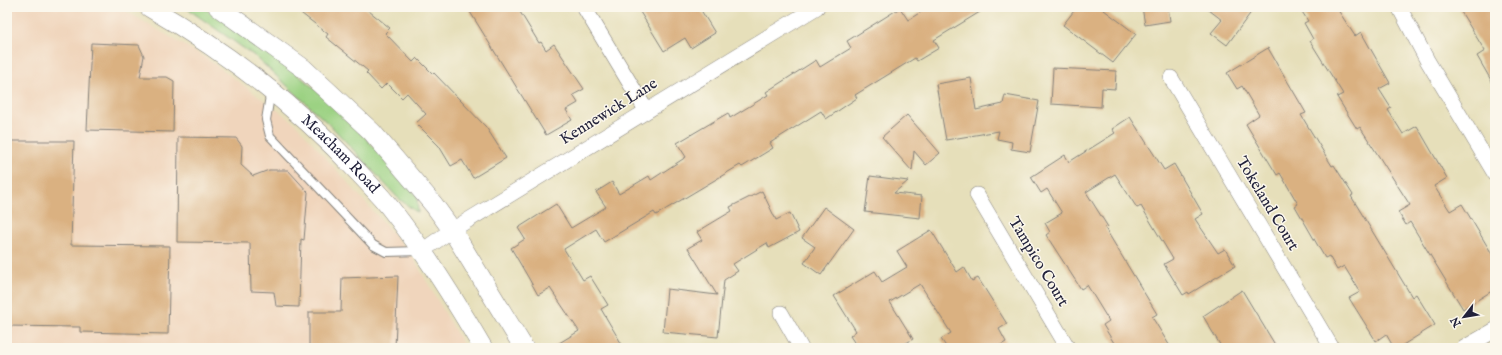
<svg xmlns="http://www.w3.org/2000/svg" width="1502" height="355" font-family="'IM FELL English',serif">
<rect width="100%" height="100%" fill="#fbf7ec"/>
<filter id="ink" filterUnits="userSpaceOnUse"><feTurbulence type="fractalNoise" baseFrequency=".025" numOctaves="2"/><feDisplacementMap in="SourceGraphic" scale="8" xChannelSelector="R" yChannelSelector="G"/><feConvolveMatrix kernelMatrix="1 2 1 2 8 2 1 2 1" color-interpolation-filters="sRGB"/></filter>
<filter id="wash" filterUnits="userSpaceOnUse"><feTurbulence type="fractalNoise" baseFrequency=".012" numOctaves="4" result="noise"/><feDisplacementMap in="SourceGraphic" scale="16" xChannelSelector="R" yChannelSelector="G"/><feGaussianBlur stdDeviation="0.9" result="paint"/><feColorMatrix in="noise" values="0 0 0 0 0 0 0 0 0 0 0 0 0 0 0 0 0 1.4 0 .05"/><feComposite in="paint" operator="in"/></filter>
<g filter="url(#wash)">
<rect width="100%" height="100%" fill="#e6dfba"/>
<path fill="#f0d5bc" d="M 7,7 L 119,7 L 206,58 L 295,123 L 411,254 L 465,348 L 7,348 Z"/>
<path fill="#9cd283" stroke="#5f7a5f" d="M 185,7 L 202,7 L 256,40 L 333,104 L 397,171 L 417,196 L 418,213 L 399,199 L 333,128 L 256,57 Z"/>
<g id="blocks">
<g fill="#dab181">
<path d="M 293,7 L 364,7 L 390,28 L 385,33 L 413,62 L 417,58 L 433,74 L 434,73 L 486,127 L 506,158 L 473,178 L 462,160 L 451,166 L 439,146 L 416,123 L 426,114 L 407,93 L 402,98 L 387,83 L 381,89 L 366,73 L 368,71 L 326,37 L 328,34 Z"/>
<path d="M 467,7 L 517,7 L 539,43 L 541,42 L 546,50 L 554,44 L 584,89 L 573,95 L 578,103 L 566,110 L 572,120 L 546,135 Z"/>
<path d="M 637,7 L 699,7 L 715,33 L 691,48 L 685,38 L 664,51 Z"/>
<path d="M 929,7 L 988,7 L 934,40 L 939,48 L 917,61 L 915,58 L 855,95 L 857,98 L 826,119 L 821,111 L 770,143 L 773,148 L 742,167 L 740,165 L 656,215 L 654,212 L 604,242 L 596,229 L 564,249 L 583,280 L 590,276 L 600,292 L 608,305 L 601,309 L 624,348 L 551,348 L 579,331 L 550,288 L 538,295 L 528,277 L 511,248 L 525,239 L 518,228 L 556,204 L 571,228 L 606,207 L 596,192 L 612,182 L 619,194 L 649,176 L 651,180 L 686,157 L 677,143 L 728,113 L 730,118 L 768,95 L 766,92 L 816,60 L 820,67 L 851,48 L 847,41 L 900,8 L 908,20 Z"/>
<path d="M 1077,7 L 1100,7 L 1136,34 L 1113,63 L 1063,25 Z"/>
<path d="M 1142,7 L 1168,7 L 1170,21 L 1145,25 Z"/>
<path d="M 1205,7 L 1255,7 L 1227,45 L 1211,33 L 1222,20 Z"/>
<path d="M 1299,7 L 1336,7 L 1355,36 L 1361,32 L 1390,83 L 1379,89 L 1391,108 L 1388,110 L 1403,134 L 1417,126 L 1447,178 L 1434,186 L 1450,211 L 1462,204 L 1495,259 L 1495,289 L 1463,309 L 1410,222 L 1406,225 L 1398,212 L 1410,205 L 1360,127 L 1357,129 L 1337,97 L 1343,94 L 1310,41 L 1313,39 L 1304,23 L 1308,21 Z"/>
<path d="M 1458,7 L 1495,7 L 1495,87 L 1477,56 L 1485,51 Z"/>
<path d="M 91,43 L 139,45 L 144,56 L 140,77 L 167,77 L 174,81 L 173,132 L 87,130 Z"/>
<path d="M 1268,48 L 1306,113 L 1301,115 L 1332,166 L 1334,165 L 1353,195 L 1351,196 L 1412,297 L 1416,294 L 1435,325 L 1398,348 L 1394,348 L 1386,334 L 1376,341 L 1349,298 L 1360,292 L 1344,266 L 1337,270 L 1329,256 L 1325,258 L 1295,206 L 1298,204 L 1280,173 L 1277,175 L 1246,124 L 1259,115 L 1242,86 L 1237,89 L 1227,73 Z"/>
<path d="M 1053,68 L 1116,71 L 1115,89 L 1102,88 L 1101,107 L 1051,104 Z"/>
<path d="M 971,78 L 976,110 L 1003,104 L 1005,95 L 1039,101 L 1030,152 L 1011,149 L 1012,142 L 997,139 L 999,131 L 946,140 L 936,84 Z"/>
<path d="M 907,115 L 940,153 L 926,165 L 914,151 L 912,171 L 882,137 Z"/>
<path d="M 1130,117 L 1164,170 L 1174,164 L 1203,214 L 1195,219 L 1218,253 L 1225,249 L 1235,266 L 1189,294 L 1188,292 L 1183,295 L 1164,264 L 1173,259 L 1141,206 L 1137,208 L 1115,174 L 1086,192 L 1108,227 L 1105,228 L 1157,314 L 1152,317 L 1171,348 L 1117,348 L 1103,325 L 1109,321 L 1087,285 L 1081,289 L 1046,235 L 1050,232 L 1045,223 L 1062,213 L 1047,189 L 1041,193 L 1031,177 L 1065,155 L 1069,162 L 1115,133 L 1112,129 Z"/>
<path d="M 178,137 L 236,138 L 242,146 L 241,165 L 253,176 L 269,170 L 288,170 L 308,192 L 304,240 L 301,239 L 299,307 L 276,306 L 274,292 L 251,291 L 250,243 L 177,242 Z"/>
<path d="M 7,141 L 74,141 L 71,245 L 170,246 L 168,334 L 80,332 L 80,327 L 7,326 Z"/>
<path d="M 870,176 L 908,181 L 894,193 L 922,196 L 920,218 L 865,212 Z"/>
<path d="M 762,191 L 776,220 L 790,213 L 799,232 L 769,248 L 767,243 L 733,264 L 738,271 L 724,280 L 718,337 L 663,332 L 667,289 L 717,295 L 688,248 L 702,240 L 697,232 L 732,211 L 730,207 Z"/>
<path d="M 824,207 L 854,229 L 821,275 L 804,263 L 815,247 L 802,238 Z"/>
<path d="M 931,230 L 957,272 L 964,267 L 972,281 L 978,278 L 1007,324 L 999,329 L 1006,342 L 996,348 L 947,348 L 941,339 L 951,333 L 920,284 L 890,302 L 913,339 L 898,348 L 858,348 L 850,336 L 856,331 L 834,296 L 875,271 L 882,282 L 907,267 L 897,251 Z"/>
<path d="M 398,276 L 395,348 L 309,348 L 309,312 L 341,312 L 342,278 Z"/>
<path d="M 1242,290 L 1277,348 L 1222,348 L 1203,316 Z"/>
</g>
</g>
</g>
<g filter="url(#ink)">
<use href="#blocks" fill-opacity="0" stroke="#84807a" stroke-width="1"/>
<g fill="none" stroke-linecap="round" stroke-linejoin="round">
<g stroke="#84807a" stroke-width="10">
<path id="service" d="M 271,90 L 266,120 L 270,136 L 373,245 L 386,252 L 421,251"/>
</g>
<g stroke="#84807a" stroke-width="16">
<g id="minor">
<path d="M 584,7 L 646,110"/>
<path d="M 1399,7 L 1427,60 L 1495,174"/>
<path d="M 1171,78 L 1332,348"/>
<path d="M 977,195 L 1068,348"/>
<path d="M 422,251 L 452,230 L 817,7"/>
<path d="M 781,313 L 801,348"/>
<path d="M 1464,348 L 1495,330"/>
</g>
</g>
<g stroke="#84807a" stroke-width="20">
<g id="tertiary">
<path id="s1" d="M 149,7 C 227,52 298,107 359,173 C 370,185 382,197 391,209 C 426,253 455,300 483,348"/>
<path d="M 218,7 L 303,68 L 372,132 L 434,205 L 452,230 L 524,348"/>
</g>
</g>
<use href="#service" stroke="#fff" stroke-width="8"/>
<use href="#minor" stroke="#fff" stroke-width="15"/>
<use href="#tertiary" stroke="#fff" stroke-width="19"/>
</g>
</g>
<g text-anchor="middle" dominant-baseline="central" stroke-width="3" stroke-linejoin="round" paint-order="stroke">
<g font-size="16" fill="#22223b" stroke="#fbf7ec">
<text transform="translate(609 112) rotate(-32)">Kennewick Lane</text>
<text stroke="none"><textPath href="#s1" startOffset="242">Meacham Road</textPath></text>
<text transform="translate(1267 204) rotate(59)">Tokeland Court</text>
<text transform="translate(1038 262) rotate(59)">Tampico Court</text>
</g>
</g>
<rect width="1502" height="355" fill="none" stroke="#fbf7ec" stroke-width="24"/>
<g transform="translate(1464 317) rotate(239)" stroke="#fbf7ec" stroke-width="3" paint-order="stroke">
<path d="M0-3L7 15L0 10L-7 15Z" fill="#22223b"/>
<text y="-6" font-size="11" font-weight="bold" text-anchor="middle" fill="#22223b">N</text>
</g>
</svg>
